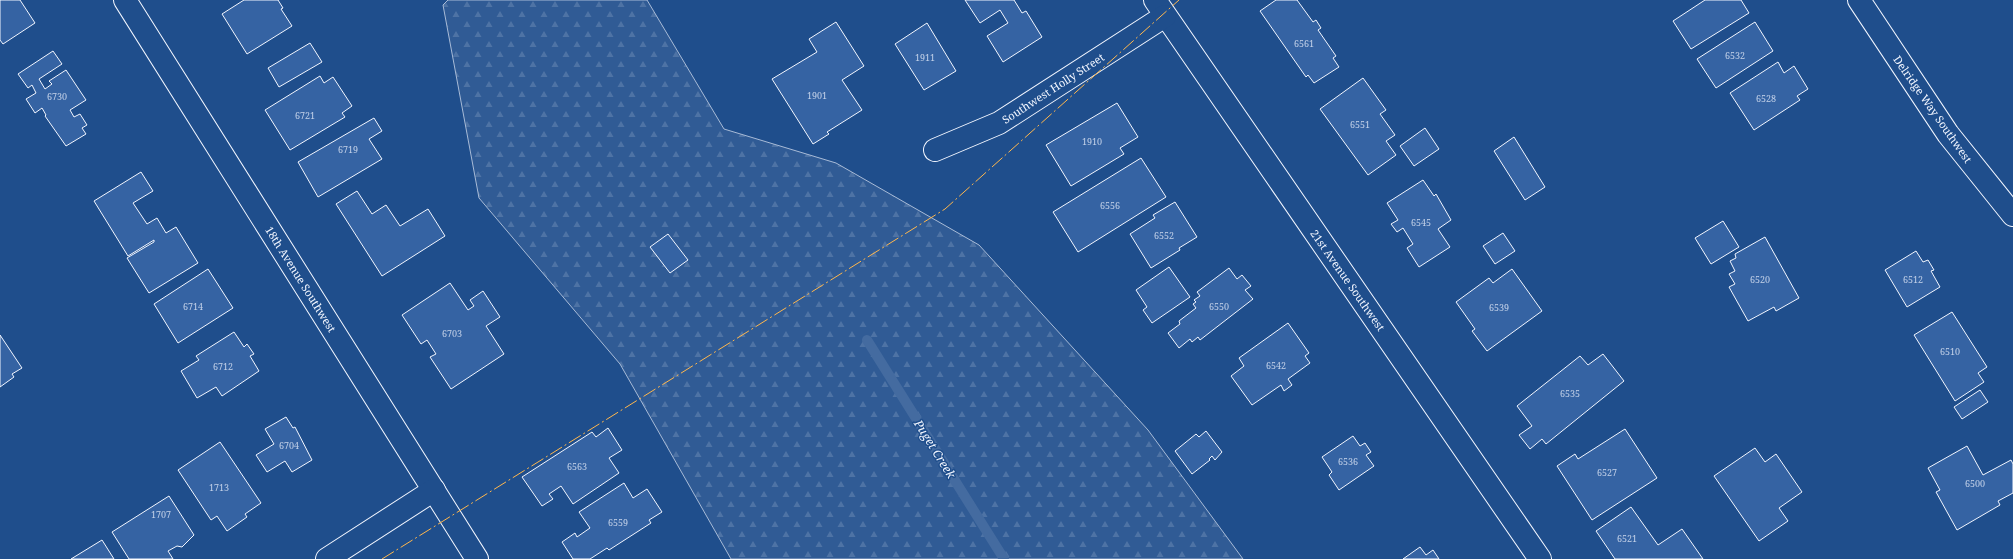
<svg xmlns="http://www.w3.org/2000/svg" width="2013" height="559" font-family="'Noto Serif',serif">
<defs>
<pattern id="forest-firs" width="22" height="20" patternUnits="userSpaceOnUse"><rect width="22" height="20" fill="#305b95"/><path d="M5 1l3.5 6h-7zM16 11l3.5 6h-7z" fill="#4e73a5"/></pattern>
</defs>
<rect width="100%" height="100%" fill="#1f4e8c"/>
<path fill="url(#forest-firs)" stroke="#a8bbd7" d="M 448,0 L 647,0 L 724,129 L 836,163 L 979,245 L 1148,430 L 1243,559 L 731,559 L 620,364 L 479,198 L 443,5 Z"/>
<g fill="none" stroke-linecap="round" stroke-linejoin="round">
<path stroke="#446ba0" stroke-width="10" d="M 867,340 L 1004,559"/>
</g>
<g fill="#3563a3" stroke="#f2f6ff">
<path d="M 0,0 L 20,0 L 35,23 L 3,44 L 0,40 Z"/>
<path d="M 244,0 L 278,0 L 283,8 L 281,9 L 292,26 L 247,54 L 222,14 Z"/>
<path d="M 965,0 L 1014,0 L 1022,13 L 1026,11 L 1042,37 L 1003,62 L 987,36 L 1008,23 L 1000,10 L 980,23 Z"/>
<path d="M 1276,0 L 1297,0 L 1313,22 L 1316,20 L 1321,28 L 1318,30 L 1336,56 L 1333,58 L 1339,67 L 1314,83 L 1308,75 L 1306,77 L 1260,11 Z"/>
<path d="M 1705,0 L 1741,0 L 1749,13 L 1691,49 L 1673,21 Z"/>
<path d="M 836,22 L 864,66 L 842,80 L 862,110 L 827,132 L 829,134 L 813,144 L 772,79 L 817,52 L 809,39 Z"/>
<path d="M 1755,22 L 1773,51 L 1716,88 L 1697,59 Z"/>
<path d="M 927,23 L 956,71 L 924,90 L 895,44 Z"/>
<path d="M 310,43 L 322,62 L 279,87 L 268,68 Z"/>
<path d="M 53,51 L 62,64 L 39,79 L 45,89 L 52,84 L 49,81 L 66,70 L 86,100 L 70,110 L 74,117 L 80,114 L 87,125 L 82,128 L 86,134 L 66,146 L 45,116 L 46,115 L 42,108 L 35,113 L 26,99 L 36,93 L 32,85 L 28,88 L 18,74 Z"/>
<path d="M 1778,62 L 1784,73 L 1794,66 L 1808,89 L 1797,96 L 1800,100 L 1754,130 L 1730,93 Z"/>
<path d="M 320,76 L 324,83 L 333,77 L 352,106 L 342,113 L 345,117 L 290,150 L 265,110 Z"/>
<path d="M 1363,78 L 1386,110 L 1380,114 L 1395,135 L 1386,141 L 1396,155 L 1368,175 L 1320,109 Z"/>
<path d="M 1117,103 L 1138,137 L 1120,148 L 1124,154 L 1071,186 L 1046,145 Z"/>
<path d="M 374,118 L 382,131 L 369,139 L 382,159 L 318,197 L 298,162 Z"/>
<path d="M 1425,128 L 1439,149 L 1414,166 L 1400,146 Z"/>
<path d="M 1514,137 L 1545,187 L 1525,200 L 1494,151 Z"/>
<path d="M 1141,158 L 1166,197 L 1078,252 L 1053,212 Z"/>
<path d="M 141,172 L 153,191 L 133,203 L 147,224 L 157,218 L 166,233 L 176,227 L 198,263 L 149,293 L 127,258 L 154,242 L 154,240 L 128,256 L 94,201 Z"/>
<path d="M 1423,180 L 1434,196 L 1436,194 L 1451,220 L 1438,229 L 1450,247 L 1419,267 L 1407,248 L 1413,244 L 1403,228 L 1397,232 L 1391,224 L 1398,220 L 1387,203 Z"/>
<path d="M 357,191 L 372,214 L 386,205 L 400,226 L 428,209 L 445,236 L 382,276 L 336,204 Z"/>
<path d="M 1175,202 L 1197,237 L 1179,248 L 1180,250 L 1151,268 L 1130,234 L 1155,218 L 1153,215 Z"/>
<path d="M 1723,221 L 1739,247 L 1711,264 L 1695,238 Z"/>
<path d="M 1503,233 L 1515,251 L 1495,264 L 1483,246 Z"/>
<path d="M 668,234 L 688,260 L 670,273 L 650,247 Z"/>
<path d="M 1765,237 L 1799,298 L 1776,311 L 1774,307 L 1748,321 L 1729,287 L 1735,284 L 1729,274 L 1735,271 L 1730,261 L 1736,258 L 1735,254 Z"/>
<path d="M 1916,251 L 1923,262 L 1928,260 L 1934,270 L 1931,271 L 1940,287 L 1907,307 L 1885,270 Z"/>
<path d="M 1169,267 L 1190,297 L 1152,323 L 1143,310 L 1147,307 L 1136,290 Z"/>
<path d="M 1229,268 L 1237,279 L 1242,275 L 1251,286 L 1245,290 L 1253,299 L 1200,340 L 1198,337 L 1192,342 L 1190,339 L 1179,348 L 1168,333 L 1180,324 L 1179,321 L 1196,308 L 1193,304 L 1196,302 L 1194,300 L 1200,296 L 1197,292 Z"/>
<path d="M 208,269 L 233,308 L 178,343 L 154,304 Z"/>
<path d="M 1512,269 L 1542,311 L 1487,351 L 1472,331 L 1475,329 L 1456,302 L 1489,278 L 1493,283 Z"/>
<path d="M 450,283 L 468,310 L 474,306 L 470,300 L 483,291 L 500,317 L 486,326 L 504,354 L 451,389 L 430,357 L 436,354 L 427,340 L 421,344 L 402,315 Z"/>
<path d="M 1952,312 L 1987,367 L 1978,373 L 1984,382 L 1955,401 L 1914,335 Z"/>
<path d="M 1288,323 L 1309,353 L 1305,356 L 1310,363 L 1288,379 L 1292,385 L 1284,391 L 1281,385 L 1252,405 L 1231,376 L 1244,366 L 1239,358 Z"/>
<path d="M 234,332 L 244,347 L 247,344 L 254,354 L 250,356 L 259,371 L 222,396 L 216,387 L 197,398 L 181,371 L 199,360 L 196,356 Z"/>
<path d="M 0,335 L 22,368 L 12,374 L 14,377 L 0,387 Z"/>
<path d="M 1603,354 L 1624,381 L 1546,444 L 1542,439 L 1530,449 L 1519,435 L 1532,426 L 1517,406 L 1580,356 L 1588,365 Z"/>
<path d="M 1980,390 L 1988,402 L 1962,419 L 1954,407 Z"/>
<path d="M 286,417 L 293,428 L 295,427 L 312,460 L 292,472 L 285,461 L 267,472 L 256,455 L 274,444 L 265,429 Z"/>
<path d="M 608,428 L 622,450 L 609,458 L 619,473 L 573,504 L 561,486 L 549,494 L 553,499 L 542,506 L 522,477 L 592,432 L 596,437 Z"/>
<path d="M 1625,429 L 1657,478 L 1592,520 L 1557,466 L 1575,454 L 1578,459 Z"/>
<path d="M 1206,431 L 1222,452 L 1215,460 L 1212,456 L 1209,459 L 1210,460 L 1192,474 L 1175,451 L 1196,434 L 1199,437 Z"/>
<path d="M 1353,436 L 1360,446 L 1365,443 L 1371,452 L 1366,455 L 1374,466 L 1339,490 L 1329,475 L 1332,472 L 1322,457 Z"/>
<path d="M 220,442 L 261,503 L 245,514 L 247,517 L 227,531 L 217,516 L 211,520 L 178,470 Z"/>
<path d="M 1967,446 L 1983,475 L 2011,460 L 2013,464 L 2013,493 L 1998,501 L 2000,505 L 1957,530 L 1936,492 L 1940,490 L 1928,468 Z"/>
<path d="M 1755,448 L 1765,462 L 1776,454 L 1802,492 L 1779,508 L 1788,521 L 1759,541 L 1714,476 Z"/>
<path d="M 624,483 L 633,498 L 647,489 L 662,512 L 649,520 L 651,523 L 609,550 L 607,548 L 590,559 L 573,559 L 562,542 L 575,533 L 577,537 L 590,528 L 579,512 Z"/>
<path d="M 169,496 L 194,535 L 182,547 L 177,546 L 168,551 L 173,559 L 129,559 L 112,532 Z"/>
<path d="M 1631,507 L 1658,545 L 1682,529 L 1703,559 L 1615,559 L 1596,531 Z"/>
<path d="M 102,540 L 114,559 L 71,559 Z"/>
<path d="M 1420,547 L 1426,555 L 1433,550 L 1439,559 L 1403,559 Z"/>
</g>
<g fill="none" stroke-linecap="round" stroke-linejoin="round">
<g stroke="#f2f6ff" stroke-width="24">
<g id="street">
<path d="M 125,0 L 477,559"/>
<path d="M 1155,0 L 1540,559"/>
<path d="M 935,150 L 999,123 L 1165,16"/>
<path d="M 327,559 L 434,490"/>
</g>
</g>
<g stroke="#f2f6ff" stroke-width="24">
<path id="secondary" d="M 1859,0 L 1948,134 L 2013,215"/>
</g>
<use href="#street" stroke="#1f4e8c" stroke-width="22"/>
<use href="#secondary" stroke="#1f4e8c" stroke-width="22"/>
<path stroke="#ffb74d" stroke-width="1" stroke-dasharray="14 3 2 3" stroke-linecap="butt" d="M 382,559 L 945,209 L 1179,0"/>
</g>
<g text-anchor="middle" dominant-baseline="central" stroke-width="3" stroke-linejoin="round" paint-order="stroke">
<g font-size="9" fill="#c3d1e8">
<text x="1304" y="43">6561</text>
<text x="1735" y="55">6532</text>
<text x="925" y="57">1911</text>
<text x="817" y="95">1901</text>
<text x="57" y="96">6730</text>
<text x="1766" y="98">6528</text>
<text x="305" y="115">6721</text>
<text x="1360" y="124">6551</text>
<text x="1092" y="141">1910</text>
<text x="348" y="149">6719</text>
<text x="1110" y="205">6556</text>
<text x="1421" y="222">6545</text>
<text x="1164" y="235">6552</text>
<text x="1760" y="279">6520</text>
<text x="1913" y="279">6512</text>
<text x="193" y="306">6714</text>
<text x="1219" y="306">6550</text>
<text x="1499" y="307">6539</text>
<text x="452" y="333">6703</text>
<text x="1950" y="351">6510</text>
<text x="1276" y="365">6542</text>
<text x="223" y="366">6712</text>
<text x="1570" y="393">6535</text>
<text x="289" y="445">6704</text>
<text x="1348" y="461">6536</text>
<text x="577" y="466">6563</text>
<text x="1607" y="472">6527</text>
<text x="1975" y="483">6500</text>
<text x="219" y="487">1713</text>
<text x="161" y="514">1707</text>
<text x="618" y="522">6559</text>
<text x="1627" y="538">6521</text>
</g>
<g font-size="11" fill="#f2f6ff" stroke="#1f4e8c">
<text transform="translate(1053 88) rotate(-33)">Southwest Holly Street</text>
<text transform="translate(1933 109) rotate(55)">Delridge Way Southwest</text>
<text transform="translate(301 279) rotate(58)">18th Avenue Southwest</text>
<text transform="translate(1348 280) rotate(55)">21st Avenue Southwest</text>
</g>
<g font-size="12" font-style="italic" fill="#f2f6ff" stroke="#1f4e8c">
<text transform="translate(935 449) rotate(58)">Puget Creek</text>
</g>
</g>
</svg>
